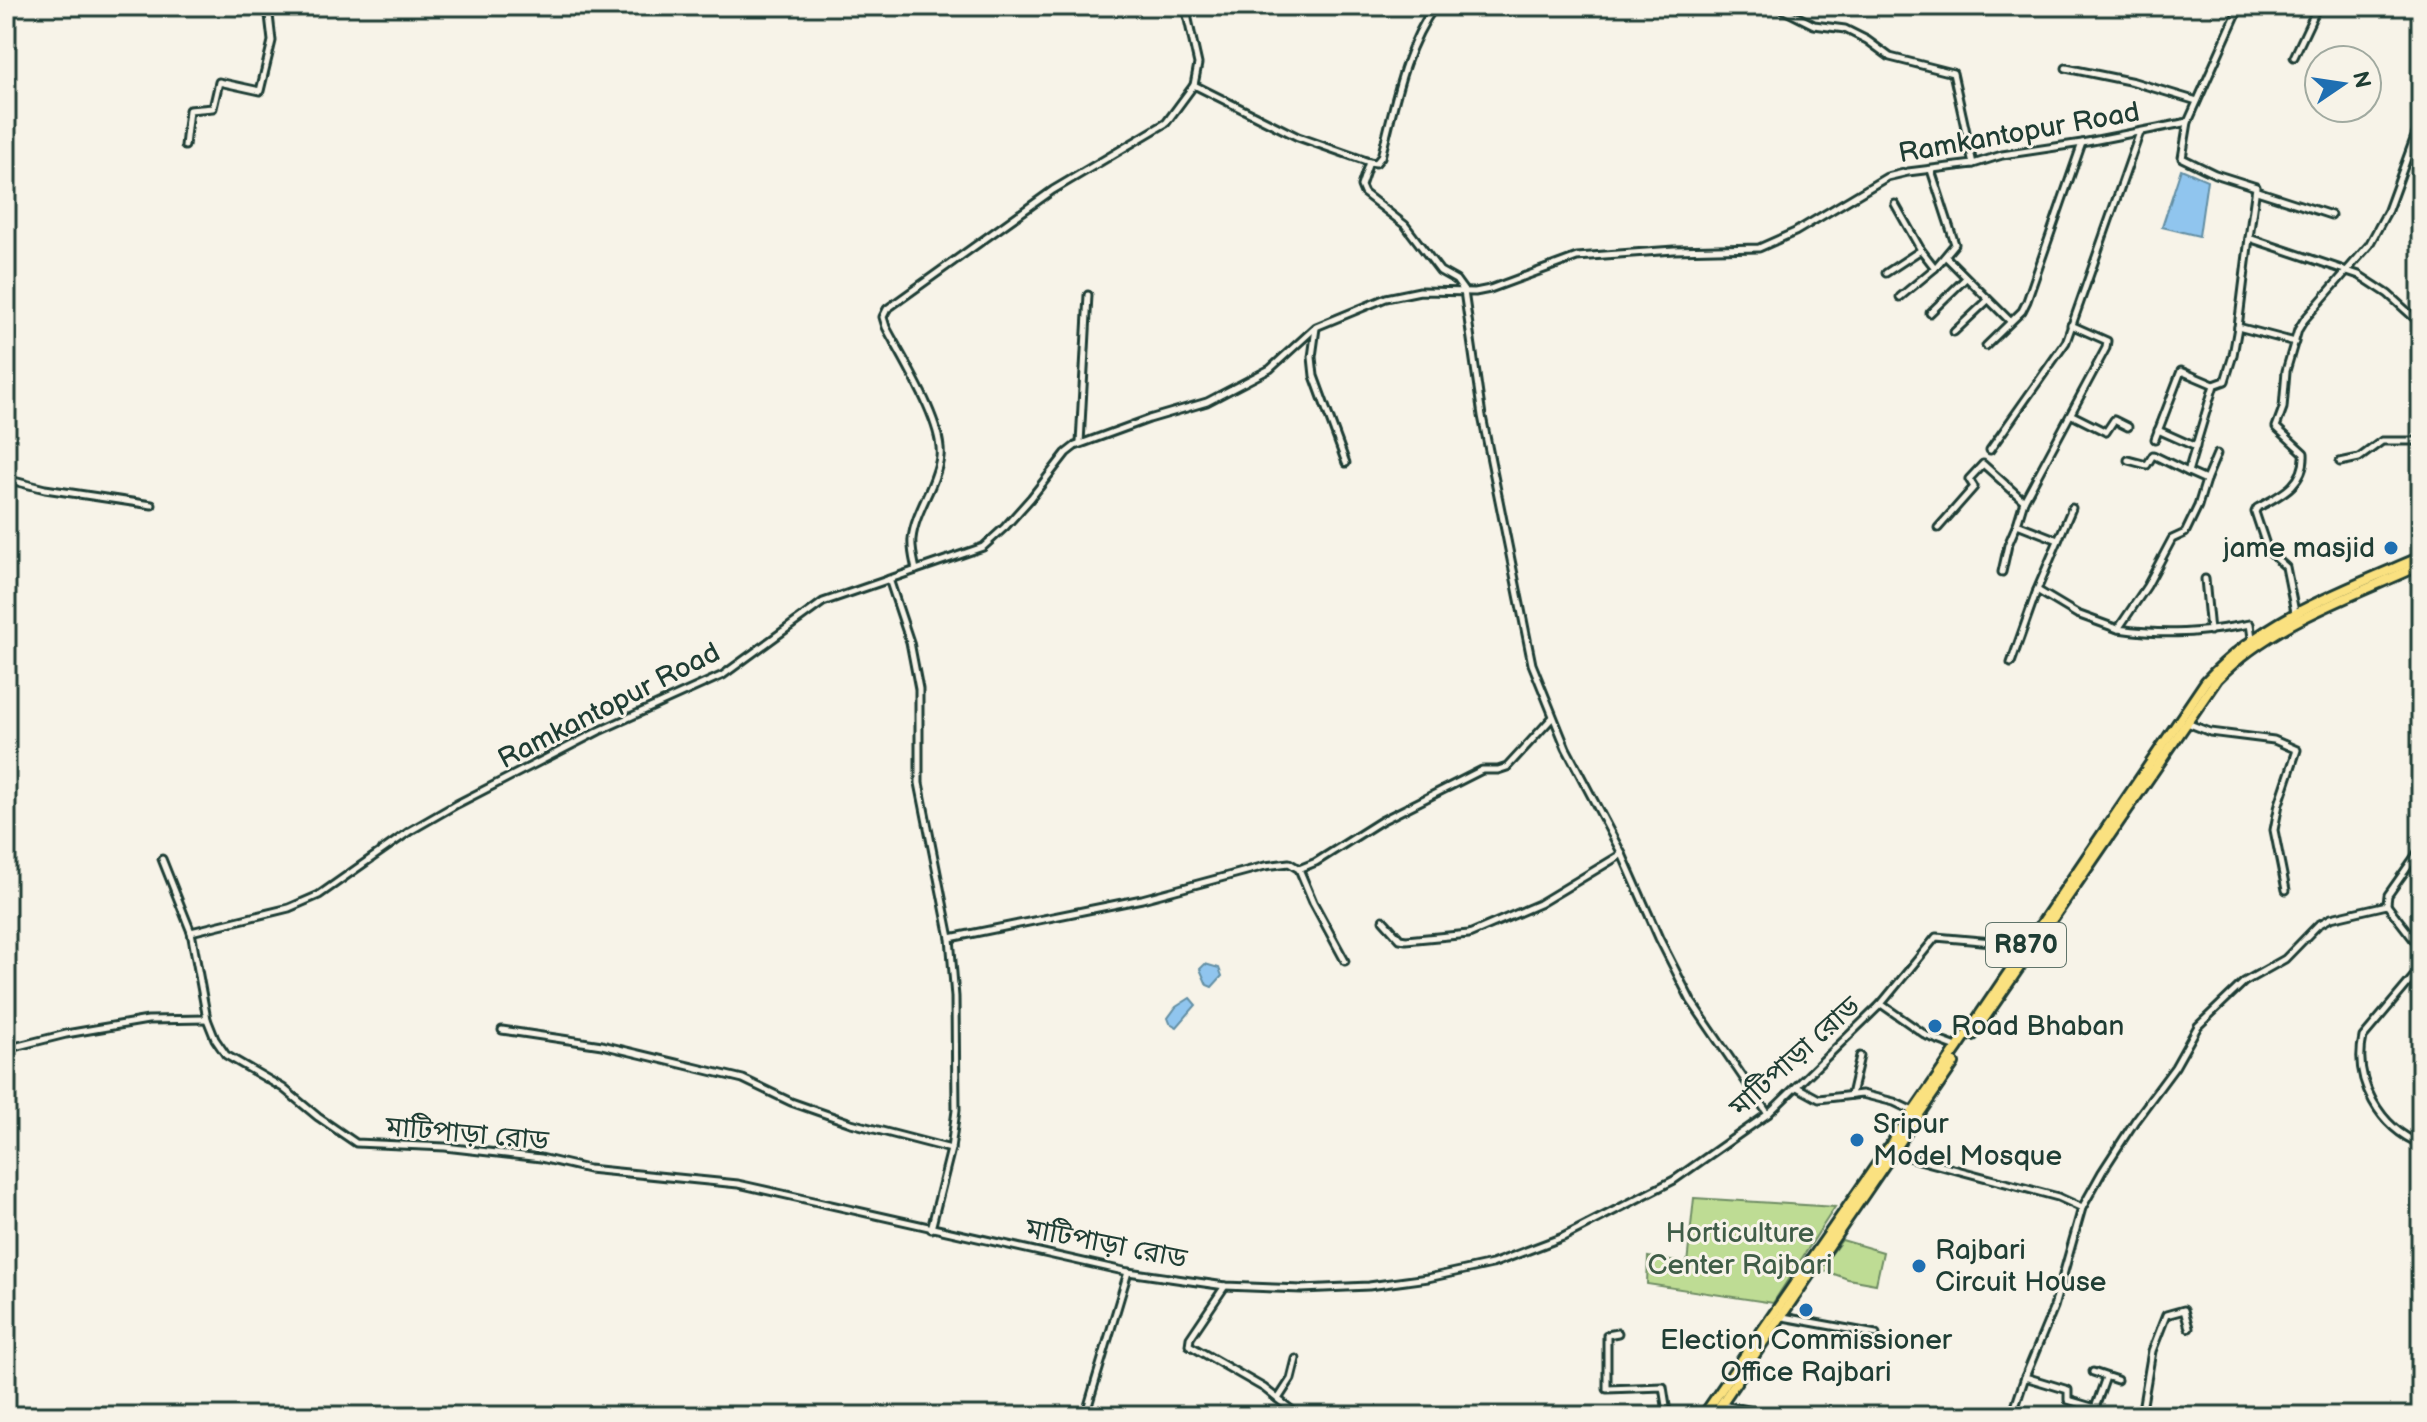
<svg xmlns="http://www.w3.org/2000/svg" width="2427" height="1422" font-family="'Balsamiq Sans','Noto Sans Bengali',sans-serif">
<rect width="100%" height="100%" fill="#f7f3e8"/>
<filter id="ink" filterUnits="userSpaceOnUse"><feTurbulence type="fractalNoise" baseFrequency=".0125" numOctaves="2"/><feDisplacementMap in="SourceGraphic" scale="16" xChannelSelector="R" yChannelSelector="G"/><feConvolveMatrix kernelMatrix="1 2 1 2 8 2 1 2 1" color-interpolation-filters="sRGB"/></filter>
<g filter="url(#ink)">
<g fill="#bedc94" stroke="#6e8c64" stroke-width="2">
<path d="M 1694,1198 L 1835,1207 L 1773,1303 L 1647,1284 L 1648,1257 L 1687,1264 Z"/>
<path d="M 1842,1240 L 1883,1252 L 1876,1284 L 1848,1279 L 1820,1269 Z"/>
</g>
<g fill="#90c5ee" stroke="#638fa4" stroke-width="2">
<path d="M 2181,169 L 2207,180 L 2199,236 L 2162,227 Z"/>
<path d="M 1205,964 L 1219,968 L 1222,976 L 1212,987 L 1207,985 L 1200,969 Z"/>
<path d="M 1190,998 L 1196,1005 L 1177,1027 L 1170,1023 L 1168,1018 L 1176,1007 Z"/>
</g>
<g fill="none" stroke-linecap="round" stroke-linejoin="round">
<g stroke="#1f3d34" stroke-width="11">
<g id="street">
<path d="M 1185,6 L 1198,64 L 1194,85 L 1298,137 L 1369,162 L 1361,186 L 1364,193 L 1405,225 L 1440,271 L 1456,280 L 1464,291 L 1482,416 L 1532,664 L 1566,748 L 1622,854 L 1659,938 L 1691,1001 L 1768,1114"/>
<path d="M 1776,6 L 1814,25 L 1845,29 L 1867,40 L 1890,57 L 1953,73 L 1973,164"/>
<path d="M 2240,6 L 2188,122 L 2182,158 L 2215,174 L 2256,187 L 2249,238 L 2359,275 L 2388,294 L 2421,324"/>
<path d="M 2294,57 L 2318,6"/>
<path d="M 2066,68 L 2134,82 L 2197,101"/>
<path d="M 185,146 L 189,110 L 213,108 L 219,82 L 260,91 L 272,41 L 269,15 L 273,6"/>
<path d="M 1369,162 L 1376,163 L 1381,157 C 1395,104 1403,51 1435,6"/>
<path d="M 2257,191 L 2331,215"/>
<path d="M 1895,204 L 1921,250 L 1935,268"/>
<path d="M 2249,238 L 2238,327 L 2233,355 L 2225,381 L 2214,385 L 2188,472 L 2206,480 L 2198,506 L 2185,533 L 2172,539 L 2147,586 L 2118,629 C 2168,636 2200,633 2250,624 L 2252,638"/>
<path d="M 1946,257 L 2010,321"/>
<path d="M 1886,273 L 1921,250"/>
<path d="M 1900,297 L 1935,268 L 1955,244 L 1931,170"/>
<path d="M 1930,313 L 1966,278"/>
<path d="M 2238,327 L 2295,342"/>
<path d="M 1316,328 L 1312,357 L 1314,376 L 1346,463"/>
<path d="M 1954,332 L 1988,300"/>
<path d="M 1986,346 L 2022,311 L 2027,301 L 2082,143"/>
<path d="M 2072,415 L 2106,432 L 2114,420 L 2128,427"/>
<path d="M 2158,430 L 2196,447"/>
<path d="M 2155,439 L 2181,371 L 2214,385"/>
<path d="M 1080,443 L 1088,295"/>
<path d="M 1990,450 L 2066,342 L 2140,132"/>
<path d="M 2128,460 L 2147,465 L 2153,455 L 2188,472"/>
<path d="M 2340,462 L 2359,458 L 2382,441 L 2421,441"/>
<path d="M 6,479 L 45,489 L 152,505"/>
<path d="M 2206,480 L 2217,454"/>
<path d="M 2017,524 L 2024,501 L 2106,348 L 2107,341 L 2071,325"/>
<path d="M 1938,528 L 1974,487 L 1969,479 L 1983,464 L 2024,501"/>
<path d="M 916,570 C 914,560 911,550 912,539 C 915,511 936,486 940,457 C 944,423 902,358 886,327 L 883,317 L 887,309 L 1053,190 L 1166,123 L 1194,85"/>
<path d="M 2002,572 L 2008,545 L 2017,524 L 2058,540"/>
<path d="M 889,579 L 910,642 L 919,689 L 919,783 L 950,938 L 955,997 L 956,1110 L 951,1149 L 931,1229"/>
<path d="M 2205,579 L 2210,631"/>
<path d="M 2037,590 L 2077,614 L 2118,629"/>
<path d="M 2295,612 L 2286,567 L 2268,551 L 2255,512 L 2257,508 C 2281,495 2306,484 2304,453 L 2276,427 L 2283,408 L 2286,371 L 2298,330 L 2304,320 L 2369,245 L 2388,210 L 2421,120"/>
<path d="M 2011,663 L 2037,590 L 2072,508"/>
<path d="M 2187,723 L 2210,732 L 2274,740 L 2297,750 L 2279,804 L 2274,830 L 2286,890"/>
<path d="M 162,859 L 191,932 L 207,1019 L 215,1039 L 226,1055 L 283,1088 L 318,1117 L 356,1143 L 445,1147 L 541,1158 L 588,1169 L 738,1184 L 1128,1272 L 1225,1286 L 1302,1289 L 1369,1286 L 1428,1278 L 1492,1264 L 1563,1237 L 1674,1180 L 1768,1114 L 1881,1004 L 1927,1036 L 1957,1047"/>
<path d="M 1299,869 L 1316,862 L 1381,821 L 1482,770 L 1498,770 L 1507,767 L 1552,718"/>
<path d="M 2387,904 L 2388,895 L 2421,848"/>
<path d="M 2387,905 L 2421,949"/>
<path d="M 1383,920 L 1400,939 L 1406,940 L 1469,934 L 1539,904 L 1622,854"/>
<path d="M 191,932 L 289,908 L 319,895 L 410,831 L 457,804 L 599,731 L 723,675 L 823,602 L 983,547 L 1005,527 L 1031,498 L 1066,453 L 1075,446 L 1149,419 L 1207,402 L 1270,369 L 1316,327 L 1386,298 L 1420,291 L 1475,292 L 1490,289 L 1577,257 L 1674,250 L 1759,248 L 1795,232 L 1887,177 L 1908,172 L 1973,164 L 2002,155 L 2082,143 L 2188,122"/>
<path d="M 950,938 L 1142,899 L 1265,866 L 1289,863 L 1299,869 L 1313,902 L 1345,961"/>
<path d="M 2421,968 L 2363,1037 C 2353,1081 2380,1128 2421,1144"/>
<path d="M 1881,1004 L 1936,937 L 2026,945"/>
<path d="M 502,1030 L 602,1045 L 743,1079 L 791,1102 L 851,1123 L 951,1149"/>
<path d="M 6,1049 L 66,1034 L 148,1020 L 207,1019"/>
<path d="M 1797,1087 L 1819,1099 L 1862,1094 L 1894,1102 L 1913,1111"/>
<path d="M 1851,1095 L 1860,1056"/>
<path d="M 1893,1153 L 2058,1197 L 2082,1208"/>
<path d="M 1225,1286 L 1190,1338 L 1189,1345 L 1264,1388 L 1299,1416"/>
<path d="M 1783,1317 L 1876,1334"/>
<path d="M 1618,1333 L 1607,1335 L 1607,1389 L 1663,1387 L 1667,1412 L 1687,1416"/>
<path d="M 2093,1372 L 2117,1380"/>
<path d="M 2025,1377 L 2068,1390 L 2068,1400 L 2095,1408 L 2106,1377"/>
<path d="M 1278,1399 L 1291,1379 L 1296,1359"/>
<path d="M 1722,1405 L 1779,1416"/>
<path d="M 1085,1416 L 1128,1272"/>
<path d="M 2012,1416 L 2025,1377 L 2054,1307 L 2082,1208 L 2102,1172 L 2135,1121 L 2175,1067 L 2198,1026 L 2244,982 L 2285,959 L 2318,925 L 2331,918 L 2387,905"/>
<path d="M 2090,1416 L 2092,1408"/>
<path d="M 2141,1416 L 2152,1351 L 2166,1315 L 2184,1310 L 2189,1328"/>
</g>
</g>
<g stroke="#1f3d34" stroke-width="14">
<g id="primary">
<path d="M 1973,1035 L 2217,679 C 2272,622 2351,597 2421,565"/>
<path d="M 1703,1416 L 1958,1047 L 2206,681 C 2264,618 2344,590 2421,557"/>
<path d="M 1713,1416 L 1954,1063"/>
</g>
</g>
<use href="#street" stroke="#f7f3e8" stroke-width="5"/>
<use href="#primary" stroke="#fae180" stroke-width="8"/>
</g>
</g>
<g fill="#1f6fb2" stroke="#f7f3e8" stroke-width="3">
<circle cx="2391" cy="548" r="8"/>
<circle cx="1935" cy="1026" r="8"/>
<circle cx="1857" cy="1140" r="8"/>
<circle cx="1919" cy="1266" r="8"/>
<circle cx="1806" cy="1310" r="8"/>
</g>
<g text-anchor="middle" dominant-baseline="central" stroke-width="6" stroke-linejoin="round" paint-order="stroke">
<rect fill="#f7f3e8" stroke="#60746a" stroke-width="2" x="1986" y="923" width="80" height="44" rx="6"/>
<g font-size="26" font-weight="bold" fill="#1f3d34">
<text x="2026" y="945">R870</text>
</g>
<g font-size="28" fill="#1f3d34" stroke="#f7f3e8">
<text transform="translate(2019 133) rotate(-10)">Ramkantopur Road</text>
<text transform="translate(609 706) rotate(-27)">Ramkantopur Road</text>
<text transform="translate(1795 1057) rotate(-42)">মাটিপাড়া রোড</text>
<text transform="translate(467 1134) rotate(5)">মাটিপাড়া রোড</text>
<text transform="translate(1106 1244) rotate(11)">মাটিপাড়া রোড</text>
</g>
<g font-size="28" fill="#1f3d34" stroke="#f7f3e8" text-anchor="start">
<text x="2375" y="548" text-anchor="end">jame masjid</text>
<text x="1951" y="1026">Road Bhaban</text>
<text x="1873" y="1124">Sripur<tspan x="1873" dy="32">Model Mosque</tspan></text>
<text x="1935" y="1250">Rajbari<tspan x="1935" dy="32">Circuit House</tspan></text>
<text x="1806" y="1340" text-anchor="middle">Election Commissioner<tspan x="1806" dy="32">Office Rajbari</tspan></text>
</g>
<g font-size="28" fill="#3f5d47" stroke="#f7f3e8">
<text x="1740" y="1233">Horticulture<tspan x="1740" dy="32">Center Rajbari</tspan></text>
</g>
</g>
<rect width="2427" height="1422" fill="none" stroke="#f7f3e8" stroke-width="32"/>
<rect x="16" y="16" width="2395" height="1390" fill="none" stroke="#1f3d34" stroke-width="3" filter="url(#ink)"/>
<g transform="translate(2343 84) rotate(77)"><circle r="38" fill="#f7f3e8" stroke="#a1aaa0" stroke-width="2"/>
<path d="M0-6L14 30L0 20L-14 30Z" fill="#1f6fb2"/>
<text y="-12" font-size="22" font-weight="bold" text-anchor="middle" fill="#1f3d34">N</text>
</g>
</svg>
